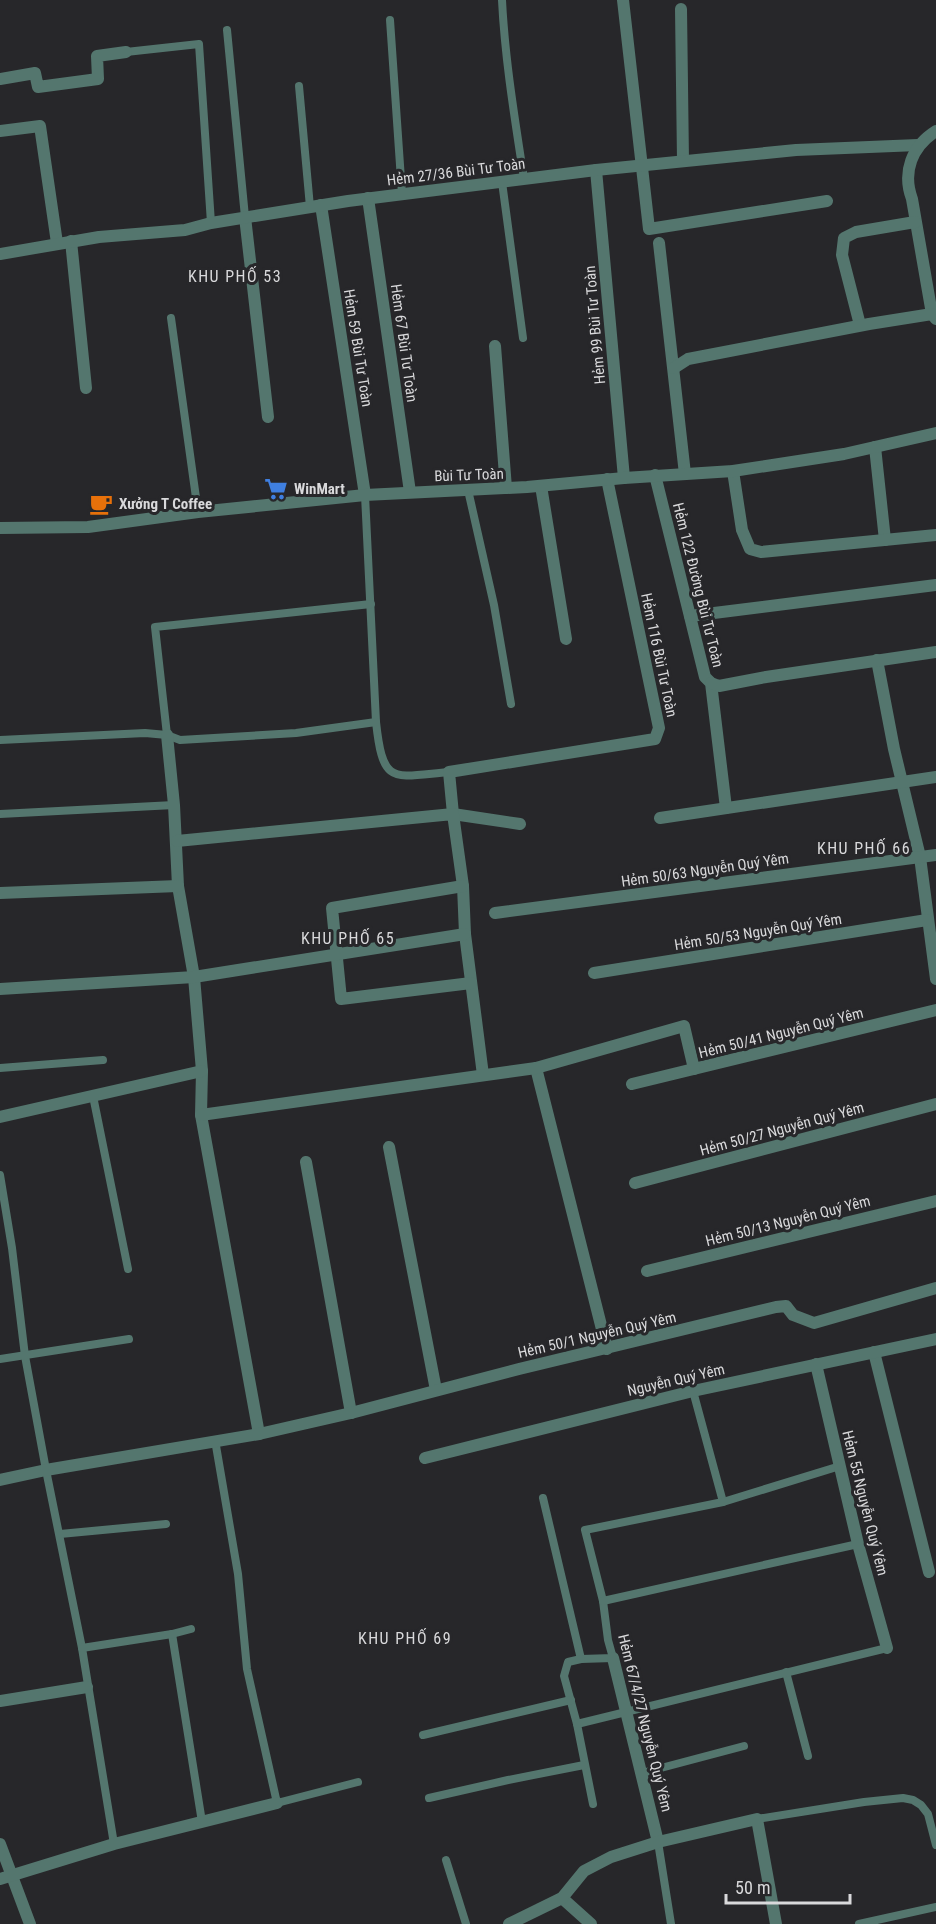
<svg xmlns="http://www.w3.org/2000/svg" width="936" height="1924" font-family="'Roboto Condensed',sans-serif">
<rect width="100%" height="100%" fill="#27272a"/>
<g fill="none" stroke-linecap="round" stroke-linejoin="round">
<g stroke="#54766e" stroke-width="8">
<path d="M 502,0 C 505,60 515,120 524,179"/>
<path d="M 390,20 L 402,194"/>
<path d="M 227,30 L 245,217"/>
<path d="M 126,52 L 199,44 L 211,223"/>
<path d="M 299,86 L 310,207"/>
<path d="M 502,182 L 523,338"/>
<path d="M 171,318 L 198,512"/>
<path d="M 468,490 L 494,605 L 511,704"/>
<path d="M 365,495 L 376,722 C 383,786 392,777 449,772"/>
<path d="M 167,735 L 155,627 L 371,604"/>
<path d="M 0,740 L 145,733 L 167,735 L 180,740 L 296,733 L 376,722"/>
<path d="M 0,814 L 174,805"/>
<path d="M 0,1068 L 103,1060"/>
<path d="M 93,1096 L 128,1269"/>
<path d="M 0,1175 L 12,1248 L 25,1356 L 46,1470 L 82,1648 L 114,1844"/>
<path d="M 0,1359 L 129,1339"/>
<path d="M 693,1391 L 723,1502"/>
<path d="M 215,1440 L 238,1574 L 247,1669 L 277,1803 L 358,1782"/>
<path d="M 543,1498 L 581,1659 L 613,1658 L 608,1640 L 603,1601 L 585,1530 L 723,1502 L 840,1466"/>
<path d="M 60,1534 L 166,1524"/>
<path d="M 603,1601 L 858,1544"/>
<path d="M 172,1634 L 202,1822"/>
<path d="M 82,1648 L 172,1634 L 191,1629"/>
<path d="M 581,1659 L 568,1662 L 564,1676 L 577,1724 L 593,1804"/>
<path d="M 786,1672 L 808,1756"/>
<path d="M 577,1724 L 887,1648"/>
<path d="M 423,1735 L 571,1700"/>
<path d="M 642,1773 L 744,1746"/>
<path d="M 429,1798 L 508,1780 L 584,1765"/>
<path d="M 757,1819 L 864,1802 L 903,1798 L 913,1800 L 921,1805 L 928,1814 L 936,1845"/>
<path d="M 658,1842 L 671,1924"/>
<path d="M 446,1860 L 466,1924"/>
<path d="M 859,1924 L 936,1907"/>
</g>
<g stroke="#54766e" stroke-width="12">
<path d="M 623,0 L 649,229 L 827,201"/>
<path d="M 681,9 L 683,161"/>
<path d="M 0,79 L 35,73 L 38,87 L 98,79 L 97,56 L 126,52"/>
<path d="M 0,131 L 40,126 L 57,243"/>
<path d="M 596,170 L 624,478"/>
<path d="M 368,198 L 410,492"/>
<path d="M 321,205 L 365,495"/>
<path d="M 245,217 L 268,417"/>
<path d="M 71,241 L 86,388"/>
<path d="M 659,243 L 685,474"/>
<path d="M 0,254 L 99,237 L 185,230 L 211,223 L 348,201 L 596,170 L 796,150 L 918,145"/>
<path d="M 936,319 L 932,314 L 912,199 C 902,172 912,146 936,131"/>
<path d="M 860,325 L 842,255 L 844,238 L 856,232 L 915,222"/>
<path d="M 495,346 L 506,488"/>
<path d="M 674,368 L 688,359 L 869,324 L 932,314"/>
<path d="M 875,447 L 885,540"/>
<path d="M 733,471 L 742,530 L 750,549 L 761,552 L 936,535"/>
<path d="M 655,475 L 705,677 L 711,683 L 726,808"/>
<path d="M 541,486 L 566,639"/>
<path d="M 690,616 L 936,585"/>
<path d="M 877,660 L 894,749 L 920,857 L 936,979"/>
<path d="M 711,683 L 719,686 L 766,677 L 936,652"/>
<path d="M 167,735 L 174,805 L 178,886 L 194,977 L 202,1071 L 201,1115 L 259,1434"/>
<path d="M 660,818 L 936,777"/>
<path d="M 520,824 L 453,814 L 449,772 L 655,739 L 659,728 L 607,479"/>
<path d="M 177,841 L 453,814 L 463,886 L 465,934 L 483,1075"/>
<path d="M 463,886 L 332,908 L 341,999 L 471,983"/>
<path d="M 0,893 L 178,886"/>
<path d="M 495,913 L 936,855"/>
<path d="M 594,973 L 927,920"/>
<path d="M 0,989 L 194,977 L 465,934"/>
<path d="M 536,1068 L 607,1349"/>
<path d="M 632,1084 L 936,1010"/>
<path d="M 201,1115 L 536,1068 L 684,1026 L 694,1069"/>
<path d="M 0,1117 L 202,1071"/>
<path d="M 389,1147 L 436,1390"/>
<path d="M 306,1162 L 351,1413"/>
<path d="M 635,1183 L 936,1104"/>
<path d="M 647,1271 L 936,1201"/>
<path d="M 874,1352 L 929,1572"/>
<path d="M 816,1364 L 858,1544 L 887,1648"/>
<path d="M 425,1458 L 693,1391 L 936,1339"/>
<path d="M 0,1480 L 46,1470 L 259,1434 L 351,1413 L 519,1369 L 776,1307 L 786,1306 L 793,1315 L 814,1323 L 936,1288"/>
<path d="M 613,1658 L 658,1842"/>
<path d="M 0,1701 L 87,1687"/>
<path d="M 0,1844 L 30,1924"/>
<path d="M 0,1879 L 114,1844 L 277,1803"/>
<path d="M 562,1898 L 591,1924"/>
<path d="M 509,1924 L 562,1898 L 584,1871 L 611,1857 L 658,1842 L 757,1819 L 776,1924"/>
</g>
<path stroke="#54766e" stroke-width="12" d="M 0,528 L 88,527 L 198,512 L 365,495 L 527,487 L 624,478 L 733,471 L 844,454 L 936,433"/>
</g>
<defs>
<g id="supermarket-bare" transform="scale(1.8)"><path d="M-6-5.5h2.5l.6 2H6L4.5 2H-2.5L-4.4-4H-6ZM-1.5 3.2a1.3 1.3 0 1 0 .1 0ZM3 3.2a1.3 1.3 0 1 0 .1 0Z" fill="#3f7fe0" stroke="#27272a" stroke-width="2.5" paint-order="stroke"/></g>
<g id="cafe-bare" transform="scale(1.8)"><path d="M-5.5-4.5H6V0H3Q3 3.5 0 3.5H-2.5Q-5.5 3.5-5.5 0ZM3-3.2v2h1.7v-2ZM-6 4.5H4V6H-6Z" fill="#e8710a" stroke="#27272a" stroke-width="2.5" paint-order="stroke"/></g>
</defs>
<g fill-rule="evenodd">
<use href="#supermarket-bare" x="276" y="489"/>
<use href="#cafe-bare" x="101" y="504"/>
</g>
<g text-anchor="middle" dominant-baseline="central" stroke-width="6" stroke-linejoin="round" paint-order="stroke">
<g font-size="15" fill="#d9d9db" stroke="#27272a">
<text transform="translate(456 172) rotate(-7)">Hẻm 27/36 Bùi Tư Toàn</text>
<text transform="translate(595 325) rotate(-95)">Hẻm 99 Bùi Tư Toàn</text>
<text transform="translate(404 343) rotate(82)">Hẻm 67 Bùi Tư Toàn</text>
<text transform="translate(358 348) rotate(81)">Hẻm 59 Bùi Tư Toàn</text>
<text transform="translate(469 475) rotate(-2)">Bùi Tư Toàn</text>
<text transform="translate(698 585) rotate(76)">Hẻm 122 Đường Bùi Tư Toàn</text>
<text transform="translate(659 655) rotate(78)">Hẻm 116 Bùi Tư Toàn</text>
<text transform="translate(705 870) rotate(-8)">Hẻm 50/63 Nguyễn Quý Yêm</text>
<text transform="translate(758 932) rotate(-9)">Hẻm 50/53 Nguyễn Quý Yêm</text>
<text transform="translate(781 1033) rotate(-14)">Hẻm 50/41 Nguyễn Quý Yêm</text>
<text transform="translate(782 1129) rotate(-15)">Hẻm 50/27 Nguyễn Quý Yêm</text>
<text transform="translate(788 1221) rotate(-14)">Hẻm 50/13 Nguyễn Quý Yêm</text>
<text transform="translate(597 1335) rotate(-13)">Hẻm 50/1 Nguyễn Quý Yêm</text>
<text transform="translate(676 1380) rotate(-13)">Nguyễn Quý Yêm</text>
<text transform="translate(865 1503) rotate(76)">Hẻm 55 Nguyễn Quý Yêm</text>
<text transform="translate(645 1723) rotate(76)">Hẻm 67/4/27 Nguyễn Quý Yêm</text>
</g>
<g font-size="15" font-weight="bold" fill="#d9d9db" stroke="#27272a" text-anchor="start">
<text x="294" y="489">WinMart</text>
<text x="119" y="504">Xưởng T Coffee</text>
</g>
<g font-size="16" letter-spacing="1.5" fill="#d9d9db" stroke="#27272a">
<text x="235" y="276">KHU PHỐ 53</text>
<text x="864" y="848">KHU PHỐ 66</text>
<text x="348" y="938">KHU PHỐ 65</text>
<text x="405" y="1638">KHU PHỐ 69</text>
</g>
</g>
<path d="M726 1894v9h124v-9" fill="none" stroke="#d9d9db" stroke-width="3"/>
<text x="735" y="1894" font-size="18" fill="#d9d9db" stroke="#27272a" stroke-width="4.5" paint-order="stroke">50 m</text>
</svg>
